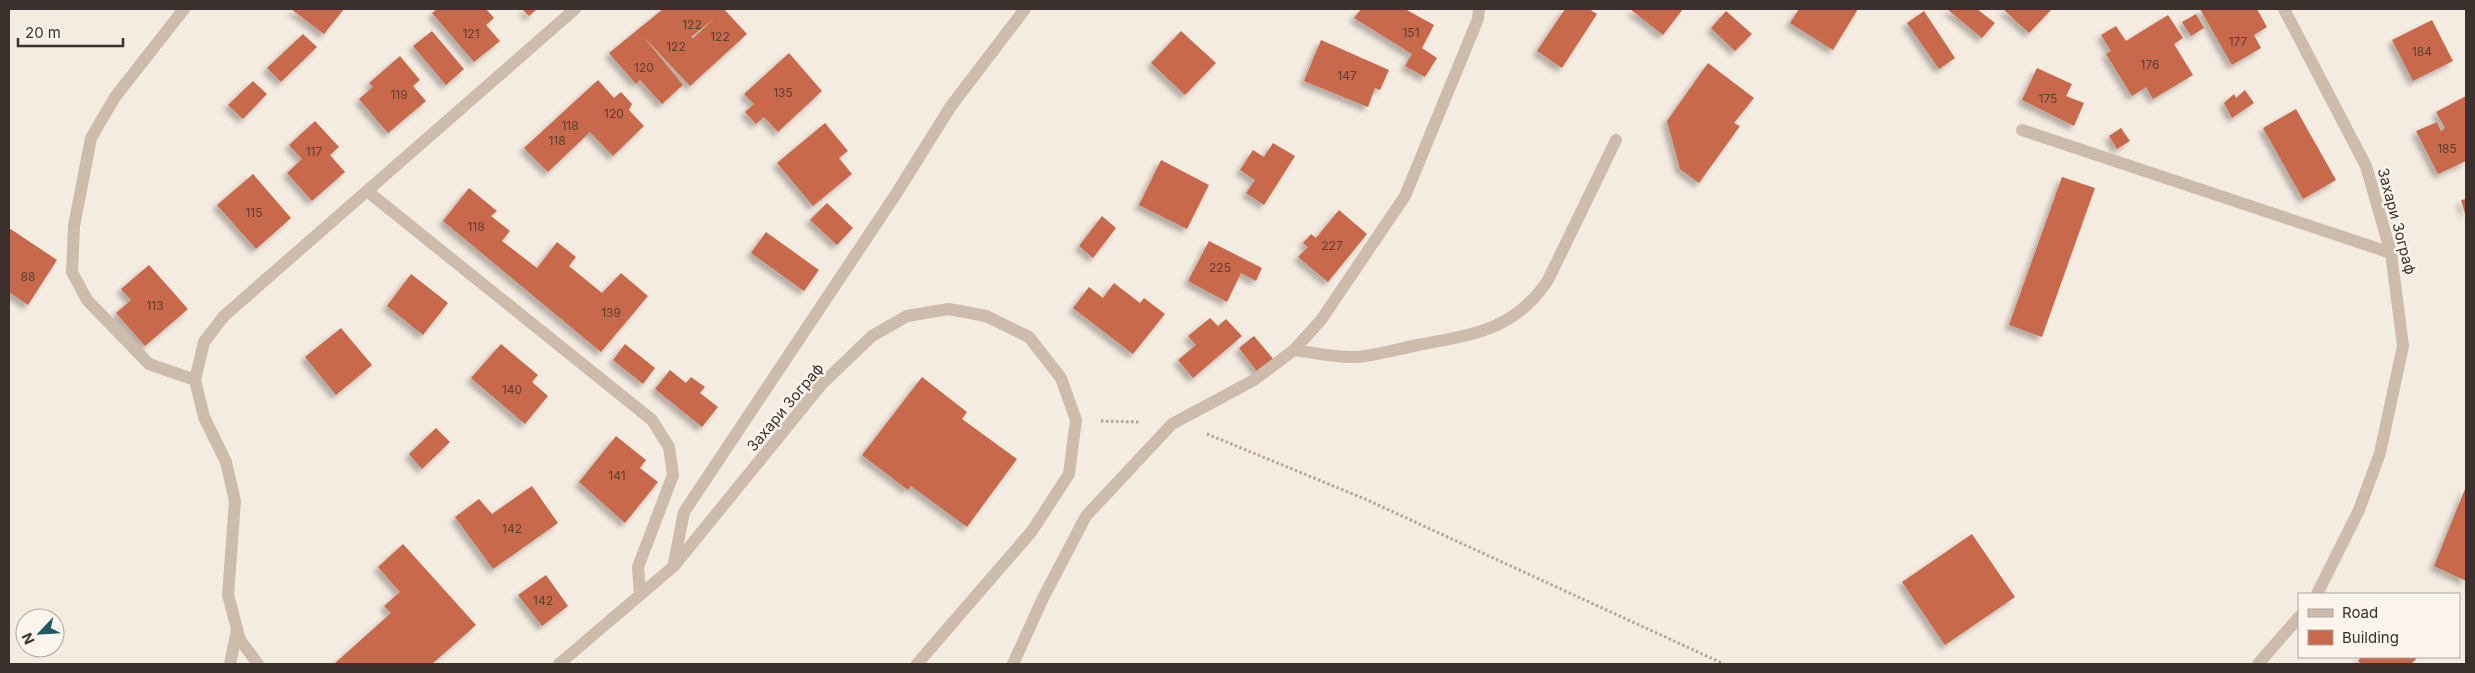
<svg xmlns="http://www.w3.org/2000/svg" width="2475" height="673" font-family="Inter,sans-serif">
<defs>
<filter id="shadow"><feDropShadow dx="-4.5" dy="4.5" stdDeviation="2.5" flood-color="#0004"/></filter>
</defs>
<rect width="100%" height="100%" fill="#f4ebe1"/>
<g fill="#c8694b" fill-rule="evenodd" filter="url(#shadow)">
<path d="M 291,9 L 344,9 L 324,34 Z"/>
<path d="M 437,9 L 486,9 L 494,18 L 486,25 L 500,41 L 474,62 L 432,13 Z"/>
<path d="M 522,9 L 537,9 L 529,16 Z"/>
<path d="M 663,9 L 724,9 L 747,34 L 690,86 L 643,36 L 683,85 L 662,104 L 640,80 L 636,84 L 609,53 ZM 715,18 L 693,38 L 691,37 Z"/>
<path d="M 1361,9 L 1405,9 L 1434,25 L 1422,48 L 1437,58 L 1425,77 L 1405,66 L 1412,54 L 1354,18 Z"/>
<path d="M 1565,9 L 1589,9 L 1597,14 L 1562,68 L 1537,51 Z"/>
<path d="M 1630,9 L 1683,9 L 1663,35 Z"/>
<path d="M 1799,9 L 1858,9 L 1833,50 L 1790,23 Z"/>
<path d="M 1947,9 L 1977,9 L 1995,23 L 1982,38 Z"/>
<path d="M 2003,9 L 2052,9 L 2029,33 Z"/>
<path d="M 2200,9 L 2257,9 L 2267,27 L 2254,35 L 2261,48 L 2232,65 Z"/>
<path d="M 1726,11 L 1752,34 L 1735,51 L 1711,28 Z"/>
<path d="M 1924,11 L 1955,58 L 1939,69 L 1907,23 Z"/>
<path d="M 2196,14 L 2204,28 L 2191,36 L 2182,22 Z"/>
<path d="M 2168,15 L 2183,38 L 2174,44 L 2193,75 L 2153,99 L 2146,87 L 2132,96 L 2106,54 L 2111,51 L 2101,35 L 2116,26 L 2126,41 Z"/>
<path d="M 2432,20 L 2453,61 L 2413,81 L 2392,40 Z"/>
<path d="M 432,31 L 464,69 L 446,85 L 413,46 Z"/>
<path d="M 1181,31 L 1216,63 L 1185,95 L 1151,63 Z"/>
<path d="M 303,34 L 317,47 L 281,82 L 267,68 Z"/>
<path d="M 1321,40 L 1389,70 L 1380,90 L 1375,88 L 1368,107 L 1304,81 Z"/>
<path d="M 789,53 L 822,91 L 778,132 L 764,117 L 756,124 L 745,112 L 754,104 L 744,94 Z"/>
<path d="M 400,56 L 420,80 L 413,86 L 426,101 L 388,133 L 359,99 L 373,87 L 369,83 Z"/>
<path d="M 1708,63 L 1754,98 L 1734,123 L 1740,126 L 1699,183 L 1680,169 L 1667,121 Z"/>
<path d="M 2037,68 L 2072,84 L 2066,96 L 2084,103 L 2074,126 L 2022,100 Z"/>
<path d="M 598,80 L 614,98 L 621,92 L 632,104 L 629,110 L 644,126 L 613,156 L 590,132 L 548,172 L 524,148 Z"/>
<path d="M 253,81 L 267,94 L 243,119 L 228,105 Z"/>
<path d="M 2245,90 L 2254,103 L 2232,118 L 2224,103 L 2234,94 L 2236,98 Z"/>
<path d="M 2466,96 L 2466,161 L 2438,174 L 2416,131 L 2437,122 L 2441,131 L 2445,128 L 2436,112 Z"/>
<path d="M 2296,109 L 2336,180 L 2303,199 L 2263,128 Z"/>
<path d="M 315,121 L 339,147 L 330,155 L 345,172 L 312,201 L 287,173 L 302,159 L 289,145 Z"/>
<path d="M 825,123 L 848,151 L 839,158 L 852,174 L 813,206 L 777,163 Z"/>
<path d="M 2121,128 L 2130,141 L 2117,149 L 2109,136 Z"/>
<path d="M 1273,143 L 1295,156 L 1264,205 L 1246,193 L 1255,180 L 1240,170 L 1253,150 L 1264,157 Z"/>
<path d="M 1161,160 L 1209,185 L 1187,229 L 1139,205 Z"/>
<path d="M 253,174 L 291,218 L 256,249 L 217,205 Z"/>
<path d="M 2062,177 L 2095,188 L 2042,337 L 2009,325 Z"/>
<path d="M 469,188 L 497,211 L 491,216 L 510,231 L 502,241 L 537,268 L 557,242 L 576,257 L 569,266 L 602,293 L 621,273 L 648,296 L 601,352 L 443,221 Z"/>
<path d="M 2466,199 L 2466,217 L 2461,200 Z"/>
<path d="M 827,203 L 853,228 L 837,245 L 810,220 Z"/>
<path d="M 1339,210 L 1367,234 L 1328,282 L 1298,257 L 1308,247 L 1303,243 L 1311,234 L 1316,238 Z"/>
<path d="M 1102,216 L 1116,228 L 1093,258 L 1079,246 Z"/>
<path d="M 9,228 L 57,260 L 28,305 L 9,292 Z"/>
<path d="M 766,232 L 819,270 L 804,291 L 751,253 Z"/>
<path d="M 1209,241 L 1262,268 L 1256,281 L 1241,273 L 1227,302 L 1188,281 Z"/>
<path d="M 149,265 L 188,309 L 145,346 L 116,313 L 131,300 L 121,289 Z"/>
<path d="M 411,274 L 448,303 L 423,335 L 387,306 Z"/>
<path d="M 1114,283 L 1140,303 L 1144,298 L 1165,314 L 1133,354 L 1073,308 L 1089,287 L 1103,298 Z"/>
<path d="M 1210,318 L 1218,326 L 1226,319 L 1242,336 L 1193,378 L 1178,360 L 1196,345 L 1188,336 Z"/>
<path d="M 341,328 L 372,365 L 336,395 L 305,357 Z"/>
<path d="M 1254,336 L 1275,361 L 1259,374 L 1239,348 Z"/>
<path d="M 501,344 L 538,375 L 532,382 L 548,396 L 525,424 L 471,378 Z"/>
<path d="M 625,344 L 655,368 L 643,384 L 613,360 Z"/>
<path d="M 670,370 L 686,383 L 691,377 L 705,387 L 700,393 L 718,407 L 702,427 L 655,389 Z"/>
<path d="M 922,377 L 967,412 L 962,419 L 1017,459 L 967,527 L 911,486 L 908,490 L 862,455 Z"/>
<path d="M 436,428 L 450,442 L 422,469 L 409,454 Z"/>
<path d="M 616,436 L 646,460 L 640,468 L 658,482 L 625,523 L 579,482 Z"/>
<path d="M 532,486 L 558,523 L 493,569 L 455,517 L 479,499 L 492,514 Z"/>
<path d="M 2465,489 L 2466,490 L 2466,581 L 2434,566 Z"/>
<path d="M 1972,534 L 2015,597 L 1945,645 L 1902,582 Z"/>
<path d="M 403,544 L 476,625 L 432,664 L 334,664 L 391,613 L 384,606 L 400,592 L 378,567 Z"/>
<path d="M 546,575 L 568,606 L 542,626 L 518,595 Z"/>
<path d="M 2361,657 L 2418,657 L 2411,664 L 2362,664 L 2358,661 Z"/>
</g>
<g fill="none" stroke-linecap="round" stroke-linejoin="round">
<g stroke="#b9a596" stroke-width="3" stroke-dasharray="2.5 2.5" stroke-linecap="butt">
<path d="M 1101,421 L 1139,422"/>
<path d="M 1207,434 L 1365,499 L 1724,664"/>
</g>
<g stroke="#cdbbac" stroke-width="12">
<path d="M 184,9 L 115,97 L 91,138 L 74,226 L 72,272 L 87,300 L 149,364 L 195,380"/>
<path d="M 2284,9 L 2366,166 L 2391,253 L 2403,346 L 2380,453 L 2359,510 L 2317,594"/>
<path d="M 2022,130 L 2391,253"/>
<path d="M 367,191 L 652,420 L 669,447 L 673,475 L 638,567 L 640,595"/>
<path d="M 1294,350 C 1315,353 1337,358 1358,357 C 1378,355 1398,349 1418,345 C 1474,334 1514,331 1548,280 L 1616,140"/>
<path d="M 674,563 L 684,512 L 896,194 L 951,106 L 1025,9"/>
<path d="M 230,664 L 237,630"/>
<path d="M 258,664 L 240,640 L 228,595 L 235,501 L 226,462 L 204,417 L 195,380 L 204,342 L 224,316 L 575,9"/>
<path d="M 559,664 L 674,566 L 821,385 L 872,336 L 907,316 L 949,309 L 986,316 L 1029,337 L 1061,378 L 1076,420 L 1069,474 L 1032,531 L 917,664"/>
<path d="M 1013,664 L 1043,598 L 1086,516 L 1172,424 L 1254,380 L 1294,350 L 1321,320 L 1405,196 L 1478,19 L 1479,9"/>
<path d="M 2258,664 L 2299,617"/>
</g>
</g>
<g text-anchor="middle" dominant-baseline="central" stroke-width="4.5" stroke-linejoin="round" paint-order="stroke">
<g font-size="12" fill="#5e3e33">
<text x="692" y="24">122</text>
<text x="1411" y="32">151</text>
<text x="471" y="33">121</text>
<text x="720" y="36">122</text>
<text x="2238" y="41">177</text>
<text x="676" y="46">122</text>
<text x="2422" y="51">184</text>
<text x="2150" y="64">176</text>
<text x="644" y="67">120</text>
<text x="1347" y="75">147</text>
<text x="783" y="92">135</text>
<text x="399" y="94">119</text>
<text x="2048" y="98">175</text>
<text x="614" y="113">120</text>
<text x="570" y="125">118</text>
<text x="557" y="140">118</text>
<text x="2447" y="148">185</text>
<text x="314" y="151">117</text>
<text x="254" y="212">115</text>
<text x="476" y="226">118</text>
<text x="1332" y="245">227</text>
<text x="1220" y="267">225</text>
<text x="28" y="276">88</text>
<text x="155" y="305">113</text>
<text x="611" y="312">139</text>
<text x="512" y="389">140</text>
<text x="617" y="475">141</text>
<text x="512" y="528">142</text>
<text x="543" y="600">142</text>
</g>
<g font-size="15" fill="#3b302b" stroke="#fbf5ee">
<text transform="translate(2397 221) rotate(75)">Захари Зограф</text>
<text transform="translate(785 407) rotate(-50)">Захари Зограф</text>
</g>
</g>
<rect width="2475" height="673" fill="none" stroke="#3b302b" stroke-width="20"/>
<rect x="2298" y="593" width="162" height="65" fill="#fbf5ee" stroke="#aea6a0"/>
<rect x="2308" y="609" width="25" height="8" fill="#cdbbac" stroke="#aea6a0"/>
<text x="2342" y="618" font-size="15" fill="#3b302b">Road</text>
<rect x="2308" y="630" width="25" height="15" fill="#c8694b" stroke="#aea6a0"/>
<text x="2342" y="643" font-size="15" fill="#3b302b">Building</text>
<g transform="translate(40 633) rotate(245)"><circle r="24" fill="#fbf5ee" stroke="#aea6a0"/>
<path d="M0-4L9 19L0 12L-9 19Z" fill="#1f5a5e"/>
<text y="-8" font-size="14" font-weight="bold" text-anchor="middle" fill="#3b302b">N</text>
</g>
<path d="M18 38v8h105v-8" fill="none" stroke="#3b302b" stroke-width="2.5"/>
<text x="25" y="38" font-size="15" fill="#3b302b" stroke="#fbf5ee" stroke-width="4" paint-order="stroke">20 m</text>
</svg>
